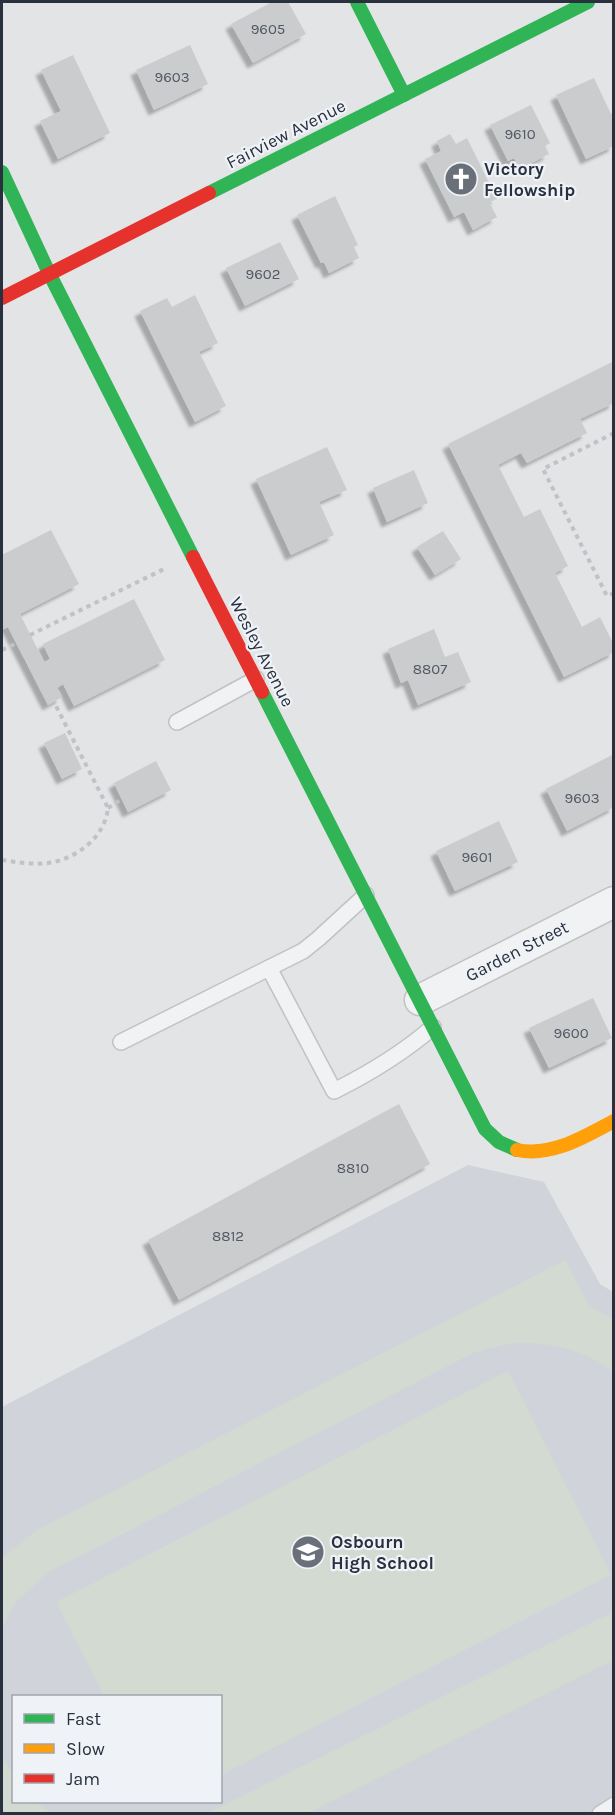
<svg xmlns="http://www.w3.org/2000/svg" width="615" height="1815" font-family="Karla,sans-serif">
<defs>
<filter id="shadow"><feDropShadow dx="-5.5" dy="5.5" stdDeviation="1.5" flood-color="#0004"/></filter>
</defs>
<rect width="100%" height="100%" fill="#e2e4e6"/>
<path fill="#d0d3d9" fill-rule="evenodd" d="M 468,1165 L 544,1182 L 600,1284 L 613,1292 L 613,1813 L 2,1814 L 2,1407 ZM 14,1696 L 220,1696 L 220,1802 L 14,1802 Z"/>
<g fill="#d3dad2">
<path d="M 565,1260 L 589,1306 L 613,1319 L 613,1372 C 588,1351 543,1339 510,1344 C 498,1345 485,1350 473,1353 L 47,1573 L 16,1602 L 2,1628 L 2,1558 L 37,1530 Z"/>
<path d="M 508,1371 L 611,1575 L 221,1775 L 220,1696 L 104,1696 L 56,1602 Z"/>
<path d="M 613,1612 L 613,1660 L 308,1813 L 208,1813 Z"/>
<path d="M 2,1755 L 13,1775 L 14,1802 L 36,1802 L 52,1813 L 2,1813 Z"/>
</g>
<g fill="#caccce" filter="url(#shadow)">
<path d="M 272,2 L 288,2 L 306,34 L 253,63 L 231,24 Z"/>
<path d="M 190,45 L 208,84 L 154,110 L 136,70 Z"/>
<path d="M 73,55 L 110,133 L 58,159 L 40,121 L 61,111 L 41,70 Z"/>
<path d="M 594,78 L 611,114 L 614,113 L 614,146 L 586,159 L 556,95 Z"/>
<path d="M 531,105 L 550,143 L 545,146 L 549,154 L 520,169 L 514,158 L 508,161 L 490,125 Z"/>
<path d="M 450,134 L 456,144 L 467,138 L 497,199 L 489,202 L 497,217 L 473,230 L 464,212 L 454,217 L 425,159 L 441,151 L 437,141 Z"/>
<path d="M 335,196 L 358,245 L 354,247 L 359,258 L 329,273 L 324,262 L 321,263 L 297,215 Z"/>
<path d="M 280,242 L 299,279 L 245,306 L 226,268 Z"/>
<path d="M 195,295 L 218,343 L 199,352 L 226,406 L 195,422 L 140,311 L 167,298 L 172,307 Z"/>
<path d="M 614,361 L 614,403 L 580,419 L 587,433 L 527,463 L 521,453 L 498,465 L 524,517 L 540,509 L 568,566 L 555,573 L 582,627 L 600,617 L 614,645 L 614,652 L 564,677 L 448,444 Z"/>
<path d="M 327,447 L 347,490 L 319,502 L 334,535 L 291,555 L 256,479 Z"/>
<path d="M 414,470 L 428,503 L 387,522 L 373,488 Z"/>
<path d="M 51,530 L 79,584 L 20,614 L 44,662 L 50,659 L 43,644 L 134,599 L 165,660 L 74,706 L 63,684 L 57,688 L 62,697 L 48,705 L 8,627 L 2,630 L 2,555 Z"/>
<path d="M 443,531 L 461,559 L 435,575 L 417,547 Z"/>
<path d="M 434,629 L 445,657 L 458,652 L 471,682 L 418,705 L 408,680 L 401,683 L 388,649 Z"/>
<path d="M 65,733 L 82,769 L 62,779 L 44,743 Z"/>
<path d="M 614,754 L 614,807 L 567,831 L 546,789 Z"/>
<path d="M 156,761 L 171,790 L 128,812 L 114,783 Z"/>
<path d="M 499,821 L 518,862 L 455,891 L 436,851 Z"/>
<path d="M 593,998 L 612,1038 L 549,1068 L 529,1028 Z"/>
<path d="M 399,1104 L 430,1164 L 179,1300 L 148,1240 Z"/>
</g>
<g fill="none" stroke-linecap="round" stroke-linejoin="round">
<g stroke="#c0c2c4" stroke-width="18">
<g id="lane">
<path d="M 177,722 L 256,679"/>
<path d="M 269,968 L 303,951 L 318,939 L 366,895"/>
<path d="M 121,1042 L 269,968 L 334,1091 C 370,1073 403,1053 433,1027"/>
<path d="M 600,1814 L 614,1805"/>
</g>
</g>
<g stroke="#c0c2c4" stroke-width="33">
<path id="street" d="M 420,1000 L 614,902"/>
</g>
<g stroke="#c0c2c7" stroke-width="4" stroke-dasharray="4.5 4.5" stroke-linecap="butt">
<path d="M 614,433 L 543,469 L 607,596 L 614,593"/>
<path d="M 30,635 L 164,569"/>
<path d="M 2,650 L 17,643"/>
<path d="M 108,808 L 122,799"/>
<path d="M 2,860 C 16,862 33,865 48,863 C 77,859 105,837 108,808 L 54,702"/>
</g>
<use href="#lane" stroke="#f1f2f3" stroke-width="15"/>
<use href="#street" stroke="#f1f2f3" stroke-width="30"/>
<g stroke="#30b455" stroke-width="14">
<path d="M 357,2 L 404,95"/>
<path d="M 2,172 L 49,273 L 193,557"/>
<path d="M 209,193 L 588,2"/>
<path d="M 262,692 L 485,1129 L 499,1142 L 517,1150"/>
</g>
<path stroke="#ff9f0a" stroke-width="14" d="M 517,1150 C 552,1157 584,1137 614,1121"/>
<g stroke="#e5322d" stroke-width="14">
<path d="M 2,298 L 209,193"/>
<path d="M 193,557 L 262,692"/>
</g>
</g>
<defs>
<g id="church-disc" transform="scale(1.725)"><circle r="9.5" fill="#6a7079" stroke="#eff2f6"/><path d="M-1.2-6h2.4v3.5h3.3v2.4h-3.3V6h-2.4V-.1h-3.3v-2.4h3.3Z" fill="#fff"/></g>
<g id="school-disc" transform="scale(1.725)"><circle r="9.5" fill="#6a7079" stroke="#eff2f6"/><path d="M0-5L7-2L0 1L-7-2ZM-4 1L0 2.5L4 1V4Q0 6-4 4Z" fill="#fff"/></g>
</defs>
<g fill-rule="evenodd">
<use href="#church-disc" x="461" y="179"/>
<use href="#school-disc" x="308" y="1552"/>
</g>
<g text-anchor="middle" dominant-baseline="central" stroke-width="4.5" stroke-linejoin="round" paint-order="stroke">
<g font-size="15" fill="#525864">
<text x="268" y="29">9605</text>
<text x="172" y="77">9603</text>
<text x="520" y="134">9610</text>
<text x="263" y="274">9602</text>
<text x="430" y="669">8807</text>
<text x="582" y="798">9603</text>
<text x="477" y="857">9601</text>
<text x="571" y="1033">9600</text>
<text x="353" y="1168">8810</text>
<text x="228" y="1236">8812</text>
</g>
<g font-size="18" fill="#29313f" stroke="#eff2f6">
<text transform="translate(286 134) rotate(-27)">Fairview Avenue</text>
<text transform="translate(262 652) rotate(63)">Wesley Avenue</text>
<text transform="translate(517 951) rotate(-27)">Garden Street</text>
</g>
<g font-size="18" font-weight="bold" fill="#29313f" stroke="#eff2f6" text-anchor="start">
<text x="484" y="169">Victory<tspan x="484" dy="21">Fellowship</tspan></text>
<text x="331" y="1542">Osbourn<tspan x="331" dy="21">High School</tspan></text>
</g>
</g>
<rect width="615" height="1815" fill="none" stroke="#29313f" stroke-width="6"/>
<rect x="12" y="1695" width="210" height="108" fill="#eff2f6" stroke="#a0a5ad" stroke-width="1.5"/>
<rect x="24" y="1714" width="30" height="9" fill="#30b455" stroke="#a0a5ad" stroke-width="1.5"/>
<text x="66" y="1725" font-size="18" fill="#29313f">Fast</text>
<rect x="24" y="1744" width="30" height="9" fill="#ff9f0a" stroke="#a0a5ad" stroke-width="1.5"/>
<text x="66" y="1755" font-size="18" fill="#29313f">Slow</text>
<rect x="24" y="1774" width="30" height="9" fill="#e5322d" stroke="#a0a5ad" stroke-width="1.5"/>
<text x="66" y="1785" font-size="18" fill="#29313f">Jam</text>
</svg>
